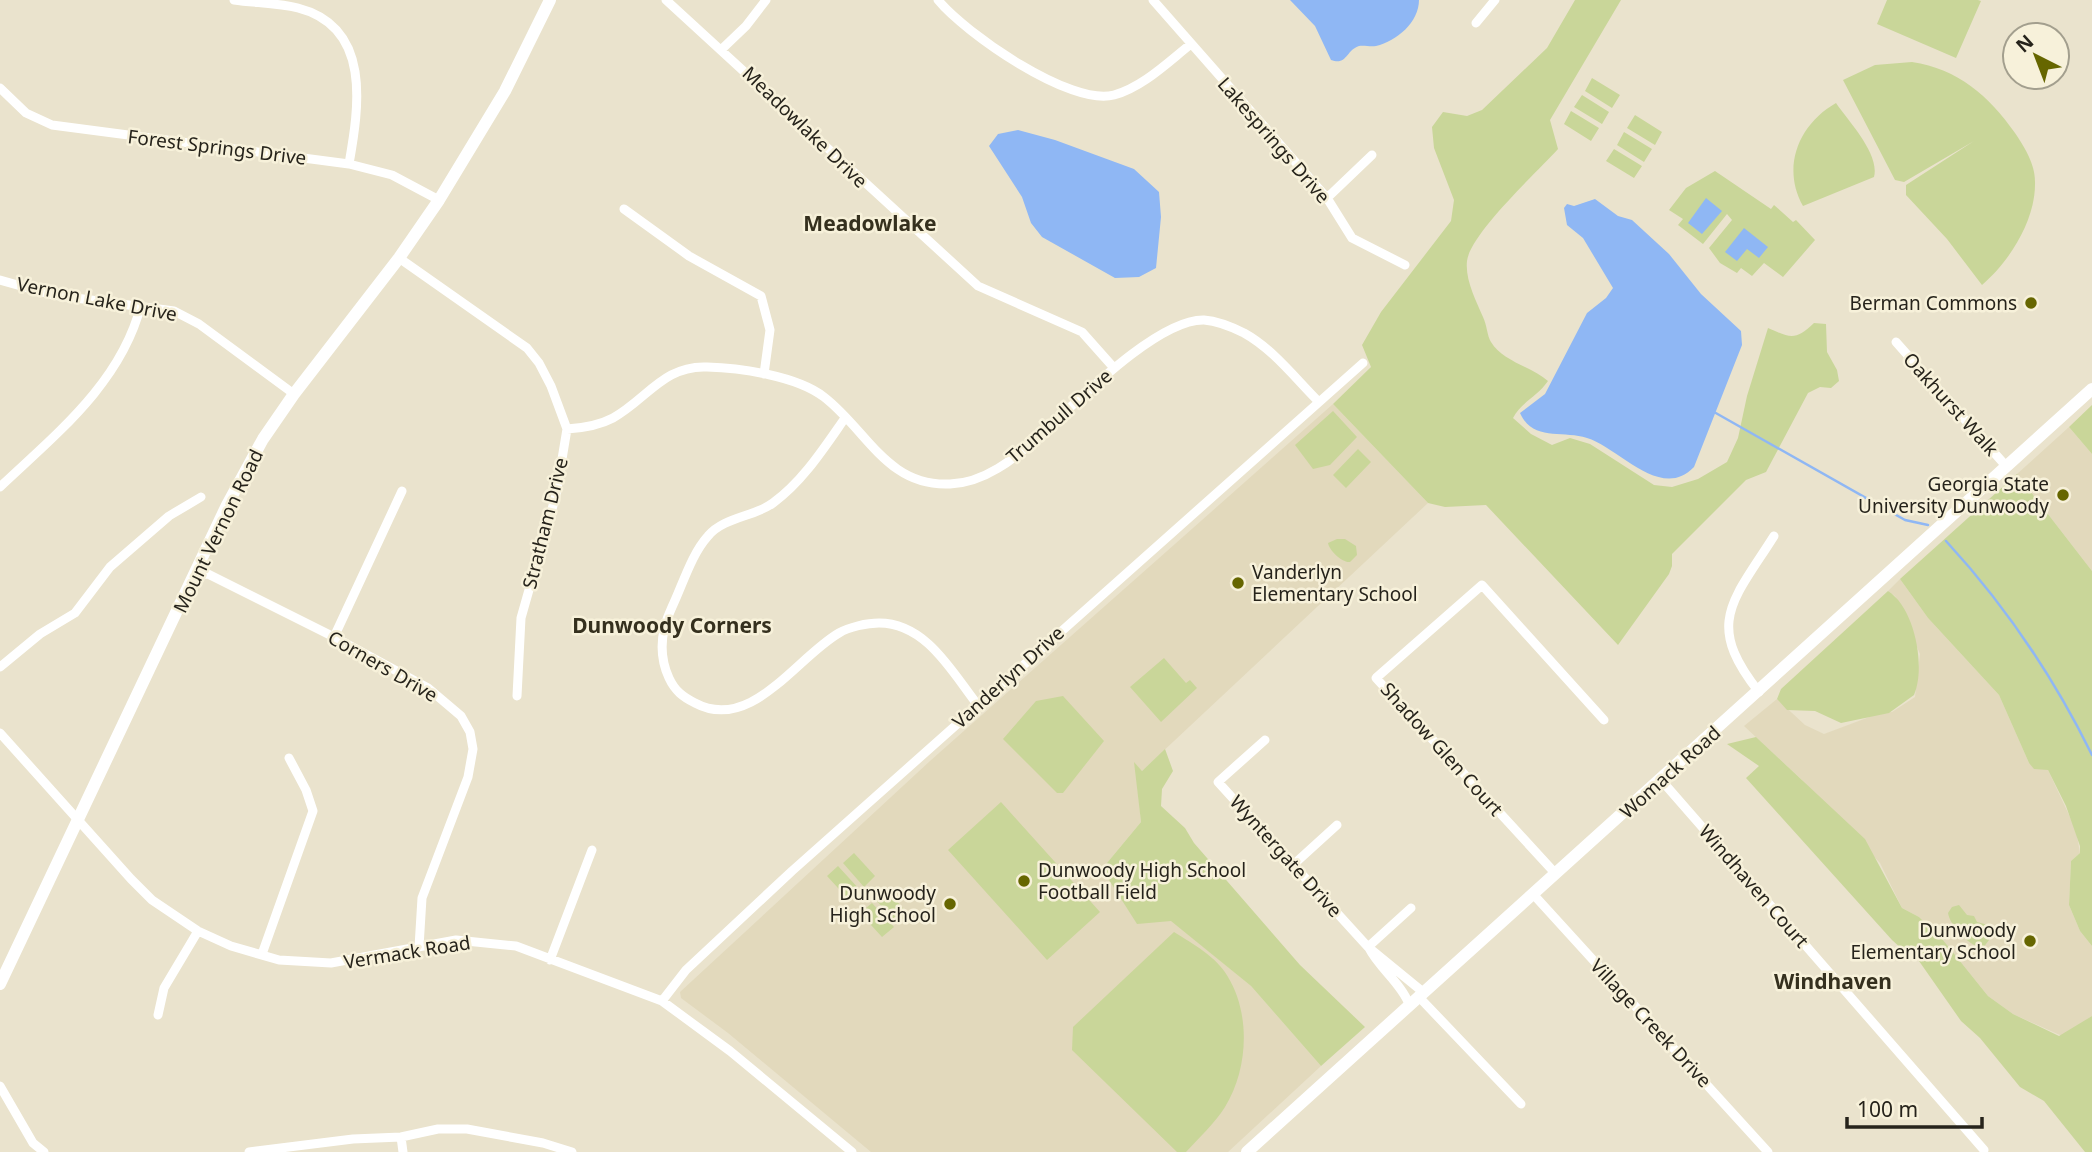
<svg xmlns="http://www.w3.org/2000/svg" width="2092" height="1152" font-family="'Noto Sans',sans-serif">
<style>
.built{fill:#e2d9bc}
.green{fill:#c9d699}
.water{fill:#8fb7f4}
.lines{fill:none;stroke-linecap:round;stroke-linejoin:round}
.stream{stroke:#8fb7f4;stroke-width:2.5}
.street{stroke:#fff;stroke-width:9}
.secondary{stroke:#fff;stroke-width:12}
.poi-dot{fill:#660;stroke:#f7f1da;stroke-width:2.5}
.labels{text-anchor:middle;stroke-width:5;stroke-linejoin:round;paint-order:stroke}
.street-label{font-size:19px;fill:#26231b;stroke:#f7f1da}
.poi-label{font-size:19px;fill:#26231b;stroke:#f7f1da;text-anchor:end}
.neighbourhood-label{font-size:21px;font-weight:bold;fill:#35301e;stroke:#f7f1da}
</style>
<rect width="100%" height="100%" fill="#eae3cd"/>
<path class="built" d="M1333 404 1428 503 1142 771 1135 764 1141 822 1102 869 1137 923 1171 920 1251 986 1321 1066 1228 1152H871L728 1033 681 998 680 992 930 761Z
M2069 427 2092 454V571L2017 474Z
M1900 579 1928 618 1999 695 2029 763 2048 770 2076 830 2080 853 2071 861 2069 905 2080 931 2092 946V1016L2062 1036 2013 1014 1988 996 1943 940 1919 917 1902 908 1880 863 1801 779 1744 726 1777 699 1805 725 1824 734 1880 713 1892 712 1915 697 1920 654 1895 596 1888 591Z"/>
<path class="green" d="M1575 0H1621L1550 120 1558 149C1538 171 1470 234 1467 261 1465 280 1476 300 1483 317 1487 325 1487 336 1491 342 1502 361 1532 367 1548 381 1537 397 1520 403 1513 418L1531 434 1552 445 1570 438 1590 444 1654 485 1672 487 1698 479 1727 462 1738 438 1747 396 1768 328C1791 338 1795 341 1814 323L1826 324 1827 352 1837 370 1839 381 1831 388 1820 387 1808 393 1766 472 1746 480 1672 554V566L1669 574 1618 645 1486 505 1445 507 1428 503 1333 404 1371 367 1362 345 1381 312 1451 221 1454 200 1434 148 1432 127 1443 112 1467 116 1482 110 1547 48Z
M1887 0H1978L1981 1 1956 58 1877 24Z
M1912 62C1958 69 1989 96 2015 133 2025 148 2035 164 2035 182 2036 220 2009 262 1982 285L1947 239 1906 195V185L1974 141 1904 182 1895 180 1843 80 1875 65Z
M1592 78 1620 95 1612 108 1585 91Z
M1582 95 1609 112 1602 124 1574 107Z
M1836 103C1849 122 1880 154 1874 177L1803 206C1781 167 1799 124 1836 103Z
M1571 111 1599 128 1591 141 1564 124Z
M1635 115 1662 132 1655 145 1627 128Z
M1624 132 1652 149 1644 162 1617 145Z
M1614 149 1642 166 1634 178 1606 161Z
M1715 171 1771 209 1774 205 1793 222 1796 220 1815 240 1783 277 1764 263 1752 276 1741 268 1737 273 1720 263 1709 248 1732 220 1727 214 1703 244 1678 225 1683 219 1669 210 1686 188Z
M2092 405V454L2069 427Z
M1333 411 1357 437 1330 465 1313 469 1295 445Z
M1358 449 1371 462 1346 488 1333 475Z
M2017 474 2092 571V946L2080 931 2069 905 2071 861 2080 853V846L2066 806 2048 770 2034 769 2029 763 1999 695 1928 618 1900 579Z
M1337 539H1345L1356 546 1357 555 1350 562C1342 563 1329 550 1328 543Z
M1888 591C1915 608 1926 667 1914 695L1889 713 1841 723 1815 711 1787 710 1777 699 1781 689Z
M1164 658 1186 683 1190 680 1197 688 1161 722 1130 687Z
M1063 696 1104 741 1063 793H1057L1003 739 1036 701Z
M1756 737 1865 839 1902 908 1919 917 1943 940 1988 996 2013 1014 2059 1036 2092 1016V1152H2085L2044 1101 2020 1087 1980 1038 1961 1021 1912 951 1903 950 1892 940 1746 778 1759 766 1727 744Z
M1165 749 1173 771 1162 789 1161 806 1185 828 1194 843 1300 965 1365 1027 1321 1066 1251 986 1171 921 1137 924 1102 869 1141 822 1134 762 1142 771Z
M1001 802 1100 912 1047 960 948 850Z
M854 853 875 876 864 887 843 863Z
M838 866 860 890 849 900 827 876Z
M887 890 908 914 897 924 876 900Z
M872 903 894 927 882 937 860 913Z
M1959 905 1967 915 1974 916 1977 922 1988 925 1989 940 1983 948C1970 947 1950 926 1948 913L1952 907Z
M1174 932C1193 944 1217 957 1228 977 1251 1015 1248 1070 1225 1107 1215 1123 1199 1138 1186 1152H1177L1072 1050 1073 1027Z"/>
<path class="water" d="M1290 0H1419C1419 22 1397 41 1376 46 1370 47 1364 45 1359 46 1346 50 1347 66 1331 60L1315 26Z
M1018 130 1055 140 1134 169 1159 192 1161 217 1156 268 1139 277 1115 278 1042 237 1031 223 1022 197 989 146 998 134Z
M1706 198 1722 211 1702 234 1688 223Z
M1595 199 1618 216 1632 220 1669 254 1701 294 1741 331 1742 345 1694 467C1661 502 1618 447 1587 438 1563 430 1533 442 1520 413L1545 394 1587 313 1606 298 1613 288 1583 238 1567 225 1564 208 1567 204 1574 206Z
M1744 228 1768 247 1759 258 1747 249 1737 261 1725 252Z"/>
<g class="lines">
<path class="stream" d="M1714 412 1905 520 1928 525
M1946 541C2005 605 2054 678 2092 755"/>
<path class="street" d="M234 0C255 3 278 3 298 8 372 27 359 107 349 164
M666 0 978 286 1082 332 1114 368
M938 0C965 33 1071 107 1114 95 1143 87 1168 62 1191 44
M1153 0 1327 198 1352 238 1405 265
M1476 23 1495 0
M723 48 746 26 766 0
M0 88 26 113 52 125 349 164 392 175 439 200
M1327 198 1372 155
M624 209 689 256 761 296 770 330 764 374
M399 258 527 348 539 363 551 386 567 429 556 495 521 618 517 696
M0 280 53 295 174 311 199 324 294 394
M1896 342 2006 466
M845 418C824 448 803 481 773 503 754 517 724 517 708 536 691 555 683 584 672 607 661 630 658 654 669 678 675 691 683 697 695 703 751 733 797 657 839 633 849 627 867 623 879 623 926 623 952 672 977 704
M567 429C583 428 598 426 613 418 647 399 664 365 707 367 741 368 797 376 824 397 867 430 887 487 950 484 984 483 1014 459 1037 438 1073 406 1156 319 1204 320 1217 321 1232 327 1244 333 1273 349 1295 378 1318 401
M0 487C56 434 121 383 141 305
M195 575 208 574 334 637 428 688 461 716 470 732 473 749 468 777 422 898 419 947
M334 637 402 491
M0 667 40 634 75 613 110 567 169 516 201 497
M1759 692C1704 623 1733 601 1774 536
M0 733 131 879 152 900 198 931 231 946 279 960 331 963 456 940 516 946 662 1001 730 1051 852 1152
M1265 740 1218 782 1368 947 1423 992
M1662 781 1984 1150
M1293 865 1337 825
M1555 873 1376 678 1482 585 1604 720
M1533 894 1768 1152
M1368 947 1411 908
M1369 948C1379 968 1401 983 1409 1004
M262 954 313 811 306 790 289 758
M550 960 592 850
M1418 996 1521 1104
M662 1001 686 970 792 871 1363 363
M158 1015 164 988 198 931
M0 1086 33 1143 44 1152
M401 1137 403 1152
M249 1152 353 1139 401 1137 438 1129H467L543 1143 572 1152"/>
<path class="secondary" d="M0 984 227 505 263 439 294 394 399 258 439 200 505 91 550 0
M1247 1152 2092 389"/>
</g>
<g class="poi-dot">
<circle cx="2031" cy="303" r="7"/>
<circle cx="2063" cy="495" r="7"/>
<circle cx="1238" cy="583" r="7"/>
<circle cx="1024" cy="881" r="7"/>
<circle cx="950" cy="904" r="7"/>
<circle cx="2030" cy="941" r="7"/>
</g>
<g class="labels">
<g class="street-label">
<text transform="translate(805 127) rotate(44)" y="7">Meadowlake Drive</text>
<text transform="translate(1274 140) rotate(49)" y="7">Lakesprings Drive</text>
<text transform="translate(217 147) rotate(7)" y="7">Forest Springs Drive</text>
<text transform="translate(97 299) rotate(11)" y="7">Vernon Lake Drive</text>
<text transform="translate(1951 404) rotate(48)" y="7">Oakhurst Walk</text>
<text transform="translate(1059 416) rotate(-41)" y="7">Trumbull Drive</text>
<text transform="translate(545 523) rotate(-76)" y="7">Stratham Drive</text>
<text transform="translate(218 531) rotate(-64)" y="7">Mount Vernon Road</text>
<text transform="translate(383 666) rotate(30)" y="7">Corners Drive</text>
<text transform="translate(1008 677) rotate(-42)" y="7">Vanderlyn Drive</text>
<text transform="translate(1442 749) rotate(48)" y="7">Shadow Glen Court</text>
<text transform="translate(1670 772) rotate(-42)" y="7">Womack Road</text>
<text transform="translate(1286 856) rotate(48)" y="7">Wyntergate Drive</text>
<text transform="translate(1754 886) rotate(49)" y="7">Windhaven Court</text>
<text transform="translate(407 952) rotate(-9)" y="7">Vermack Road</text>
<text transform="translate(1651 1023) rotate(47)" y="7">Village Creek Drive</text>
</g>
<g class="poi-label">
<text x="2017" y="310">Berman Commons</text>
<text x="2049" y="491">Georgia State<tspan x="2049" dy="22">University Dunwoody</tspan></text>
<text x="1252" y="579" text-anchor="start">Vanderlyn<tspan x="1252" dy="22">Elementary School</tspan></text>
<text x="1038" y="877" text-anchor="start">Dunwoody High School<tspan x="1038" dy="22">Football Field</tspan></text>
<text x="936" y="900">Dunwoody<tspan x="936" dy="22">High School</tspan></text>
<text x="2016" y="937">Dunwoody<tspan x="2016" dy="22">Elementary School</tspan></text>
</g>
<g class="neighbourhood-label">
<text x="870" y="231">Meadowlake</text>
<text x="672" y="633">Dunwoody Corners</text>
<text x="1833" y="989">Windhaven</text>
</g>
</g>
<g transform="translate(2036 56) rotate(318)"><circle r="33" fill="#f7f1da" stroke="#a39f8e" stroke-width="2"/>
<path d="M0-5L12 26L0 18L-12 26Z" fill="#666600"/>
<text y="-10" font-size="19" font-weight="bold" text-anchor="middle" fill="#26231b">N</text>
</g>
<path d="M1847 1117v10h135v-10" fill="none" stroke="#26231b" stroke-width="3.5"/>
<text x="1857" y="1117" font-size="21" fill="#26231b" stroke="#f7f1da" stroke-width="5" paint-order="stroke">100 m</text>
</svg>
